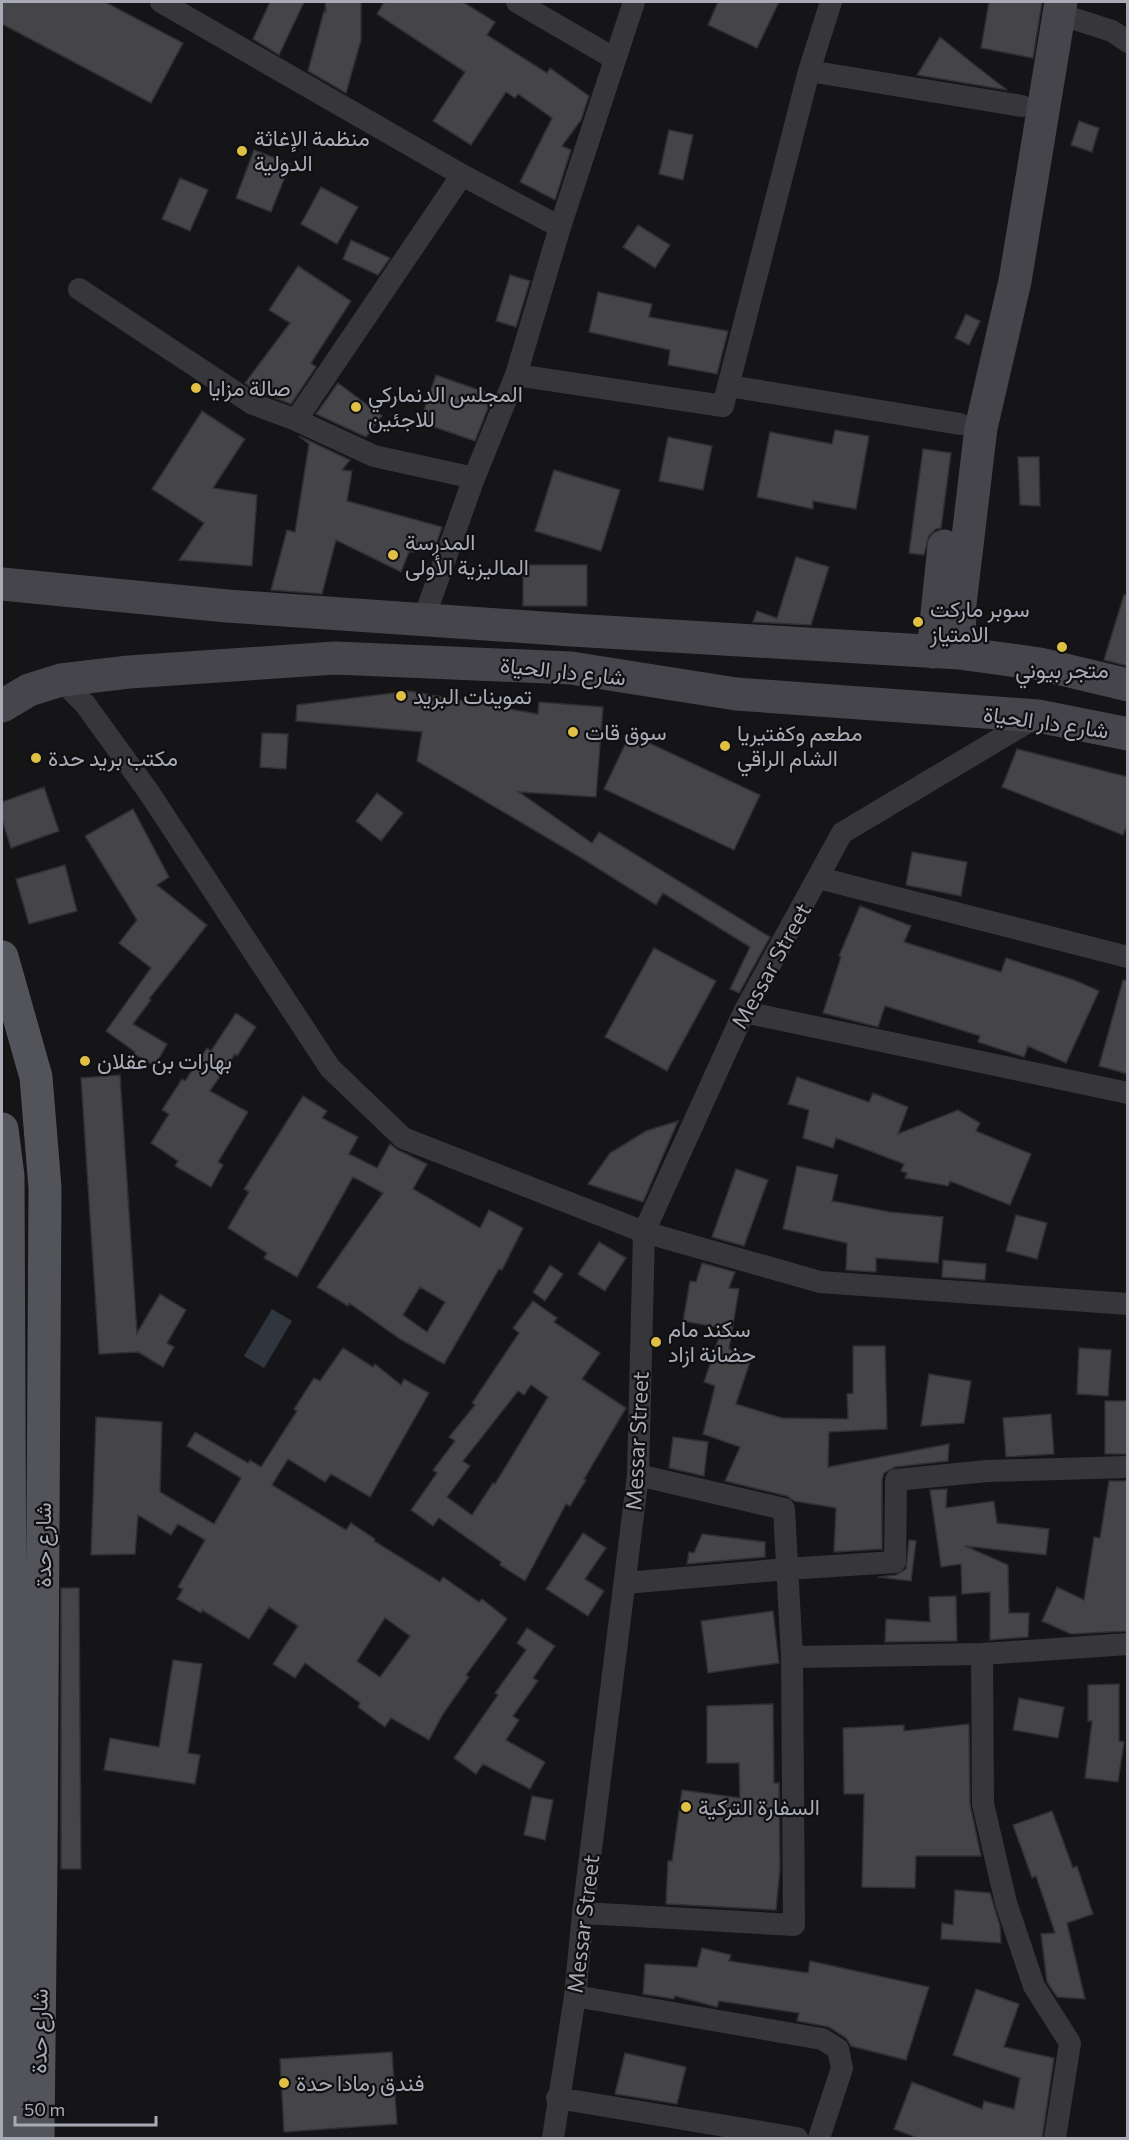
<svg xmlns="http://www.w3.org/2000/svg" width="1129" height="2140" font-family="Commissioner,Vazirmatn,sans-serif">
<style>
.water{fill:#30363e}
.building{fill:#454549;stroke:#302f33;stroke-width:1.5;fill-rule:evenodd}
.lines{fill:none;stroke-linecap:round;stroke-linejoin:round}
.street{stroke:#37373b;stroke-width:22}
.secondary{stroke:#45454b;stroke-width:33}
.primary{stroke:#53535a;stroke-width:33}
.poi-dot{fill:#dfc045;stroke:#101012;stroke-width:2}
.labels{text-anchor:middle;stroke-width:4.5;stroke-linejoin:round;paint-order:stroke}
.poi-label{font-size:22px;fill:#a8abb5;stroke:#101012;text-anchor:start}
.street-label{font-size:22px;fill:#a8abb5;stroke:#101012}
</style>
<rect width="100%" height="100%" fill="#151517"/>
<path class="water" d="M272 1309 292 1321 264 1368 244 1356Z"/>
<path class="building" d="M2 2H105L183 43 151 103 2 24Z
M270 2H304L279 55 253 39Z
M325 2H361V40L346 93 308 71 324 11 326 12Z
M384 2H463L495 22 487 35 547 73 550 68 589 96 581 120 562 146 571 150 555 200 520 182 552 118 518 94 515 98 506 92 471 145 433 121 465 72 377 14Z
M718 2H779L757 48 708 25Z
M989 2H1042L1033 58 981 48Z
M940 37 976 66 1007 90 917 75Z
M1079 121 1099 128 1092 152 1071 145Z
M669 130 693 135 683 180 659 174Z
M254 150 290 164 271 212 236 198Z
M180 178 208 190 190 231 162 219Z
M321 187 358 207 337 244 301 224Z
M638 225 670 245 655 268 623 247Z
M351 240 390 258 378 275 343 259Z
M298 266 351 301 311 363 316 367 291 404 259 392 245 383 290 323 269 310Z
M510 275 530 281 516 327 496 321Z
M598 292 652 304 649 317 728 331 717 374 668 365 670 350 589 332Z
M966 314 980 321 969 345 955 338Z
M436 375 493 395 475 441 420 422Z
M338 383 382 416 366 437 316 414Z
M202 411 245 439 213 488 257 495 252 566 179 560 204 523 152 489Z
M835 430 869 436 856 509 813 501V509L757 497 770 432 832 444Z
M299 436 350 460 342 470 352 471 347 501 442 527 434 550 409 552 401 572 336 540 322 594 271 590 287 530 295 532 309 444Z
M668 437 712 446 703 490 659 481Z
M923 449 951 453 941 528 936 529 929 536 924 555 909 553Z
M1018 457H1039L1040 506 1020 505Z
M554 470 620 490 601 551 535 531Z
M796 557 829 567 811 625 753 622 757 611 777 618Z
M523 565H587V606H523Z
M1124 595 1128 596V666L1104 660Z
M409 691 538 714 539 702 603 707 596 797 519 792 592 843 599 832 770 937 739 993 730 989 750 947 663 893 656 905 583 859 417 761 422 732 296 721 297 705Z
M262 733 288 734 286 769 260 767Z
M630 734 760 795 734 850 604 789Z
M1017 749 1128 777V823L1123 835 1002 787Z
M44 787 59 831 11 848 2 820V802Z
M377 793 403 813 381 841 356 821Z
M133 809 169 877 157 885 207 925 149 999 151 1000 133 1024 167 1044 155 1066 134 1054 135 1052 106 1031 151 968 119 943 137 920 85 836Z
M912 852 967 862 961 896 906 885Z
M65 865 77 911 29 924 16 879Z
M860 906 911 926 904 942 1001 972 1006 958 1074 980 1099 991 1066 1063 1028 1046 1024 1057 978 1042 980 1036 885 1006 878 1027 823 1013 841 957 839 956Z
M654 948 716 981 667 1071 605 1037Z
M1123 980 1128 981V1074L1099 1066Z
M236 1013 256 1027 237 1056 235 1054 210 1091 248 1112 218 1162 223 1165 211 1187 175 1166 178 1161 151 1143 169 1114 162 1110 182 1079 185 1081 207 1048 211 1051Z
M120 1075 137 1333 160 1294 186 1310 167 1343 174 1347 163 1367 138 1352 99 1354 81 1078Z
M797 1077 869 1102 873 1093 908 1107 898 1134 958 1110 980 1123 976 1131 1031 1154 1010 1205 950 1181 948 1186 905 1178 907 1173 901 1171 904 1164 836 1138 833 1148 803 1138 809 1110 788 1104Z
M303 1096 327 1111 322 1118 358 1137 349 1154 377 1168 390 1144 398 1150 427 1164 413 1189 480 1228 489 1210 523 1228 502 1270 499 1269 444 1364 400 1339 349 1303 348 1306 317 1287 383 1193 353 1177 297 1277 264 1258 267 1253 228 1228 249 1192 244 1189ZM420 1287 445 1302 427 1332 403 1315Z
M678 1121 643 1202 588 1184 610 1153 646 1131Z
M797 1166 838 1175 832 1201 890 1212 943 1217 938 1263 876 1258V1272L846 1270 847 1243 783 1229Z
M736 1169 768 1180 744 1246 712 1237Z
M1016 1215 1047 1223 1037 1259 1006 1251Z
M599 1242 626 1258 605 1291 578 1274Z
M943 1260 986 1264 985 1280 942 1277Z
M702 1263 735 1272 729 1288 739 1289 729 1349 752 1356 736 1404 782 1418 848 1419 847 1394 853 1393V1346H885L887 1429 829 1432 828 1467 949 1444 948 1461 895 1467 884 1473 882 1480V1549L834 1552 836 1508 794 1501 787 1496 725 1481 740 1447 703 1434 715 1386 704 1382 722 1328 683 1321 690 1281 696 1282Z
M550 1265 563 1274 545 1301 533 1292Z
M533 1301 557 1318 554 1322 600 1353 582 1379 626 1408 584 1479 586 1480 570 1506 566 1504 525 1581 500 1565 501 1562 439 1518 433 1526 411 1510 437 1473 433 1470 455 1441 449 1437 475 1405 472 1403 519 1333 513 1328ZM531 1385 548 1397 495 1484 493 1483 472 1515 447 1497 470 1466 463 1461 518 1391 524 1395Z
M343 1348 373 1367 375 1364 401 1385 404 1379 429 1393 370 1497 331 1474 325 1482 288 1459 272 1485 346 1530 351 1523 375 1539 374 1541 440 1582 443 1577 479 1602 482 1599 507 1619 466 1675 469 1677 443 1714 429 1740 391 1718 385 1727 358 1707 360 1703 305 1663 295 1678 273 1664 298 1626 269 1607 249 1639 202 1610 201 1613 177 1599 183 1589 178 1587 205 1540 178 1524 171 1535 138 1515 135 1554 91 1555 96 1417 162 1422 160 1492 214 1524 241 1478 187 1446 195 1432 248 1463 250 1460 261 1467 297 1411 294 1409 314 1378 320 1381ZM385 1618 410 1636 380 1677 357 1661Z
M1079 1348 1111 1350 1108 1396 1077 1394Z
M929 1374 971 1381 964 1423 921 1426Z
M1105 1401H1128V1454H1105Z
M1051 1414 1054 1454 1006 1457 1003 1418Z
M673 1437 708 1442 704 1476 669 1468Z
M1109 1481H1128V1631L1071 1634 1042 1621 1057 1587 1084 1600 1094 1537 1100 1538Z
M947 1489 946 1508 994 1501 997 1523 1049 1529 1046 1555 965 1546 1008 1565 1009 1613H1029L1028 1637 990 1640V1592L962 1594 961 1564 941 1567 930 1490Z
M583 1533 606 1548 585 1579 604 1591 588 1616 546 1589Z
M702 1534 765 1542V1557L687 1564 689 1552 694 1553Z
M909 1540 916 1541 911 1581 878 1577 896 1575 906 1569Z
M61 1588H79L81 1869H61Z
M956 1596 957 1641 885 1642 886 1619 930 1622 929 1597Z
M773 1611 779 1663 708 1673 701 1621Z
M527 1628 555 1646 533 1678 538 1681 513 1716 519 1720 506 1740 545 1762 530 1789 483 1764 476 1774 454 1758 498 1695 495 1693 526 1650 517 1643Z
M173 1660 202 1664 188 1753 200 1755 195 1784 104 1770 110 1738 159 1747Z
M1119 1684V1741L1124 1742 1118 1782 1085 1778 1092 1721H1088V1685Z
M1019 1698 1064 1707 1058 1738 1013 1730Z
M773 1704 774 1783H779L780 1868 776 1910 666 1904 668 1861H672L682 1790 740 1798 739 1763H707V1706Z
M969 1724 970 1804 981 1856H916L915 1888 862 1887 864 1794H844L843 1728 904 1725V1731Z
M532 1796 553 1800 545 1840 524 1835Z
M1052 1811 1073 1868 1077 1866 1093 1914 1067 1923 1085 1999 1057 1997 1047 1982 1041 1934 1055 1933 1036 1876 1032 1878 1013 1825Z
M955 1890 990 1893 1000 1926 1001 1943 941 1939 942 1923 953 1925Z
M702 1948 731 1955 729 1961 808 1973 810 1961 929 1987 906 2060 851 2046 846 2038 829 2027 797 2021 799 2013 719 2001 717 2007 675 1996 674 1999 643 1994 645 1964 697 1967Z
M976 1989 1019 2004 1004 2047 1054 2058 1042 2139H920L894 2129 912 2082 982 2109 984 2101 1014 2109 1020 2078 953 2055Z
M392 2052 397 2124 284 2132 280 2059Z
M625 2053 686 2067 677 2104 615 2094Z"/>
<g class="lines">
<path class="street" d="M161 2 462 175 560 227
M517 2 615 59
M1059 14 1112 31 1128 42
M809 71 1022 106
M79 289 253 404 296 420 374 456 474 478
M516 375 723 406 809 71 831 2
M729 386 960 424
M296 420 462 175
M424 618 474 478 516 375 560 227 634 2
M61 680 85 704 148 791 330 1068 403 1138 644 1232 820 1282 1128 1304
M819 878 1128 957
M744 1012 1128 1093
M625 1583 787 1569 895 1562 896 1480 987 1471 1128 1467
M982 1654 983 1804 1006 1903 1034 1986 1070 2043 1055 2138
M792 1657 982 1654 1128 1644
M583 1913 794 1925 792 1657 784 1509 638 1475
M575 1996 822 2039 838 2049 842 2068 819 2138
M557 2098 797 2138
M553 2138 575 1996 583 1913 638 1475 644 1232 744 1012 842 833 1038 716"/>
<path class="secondary" d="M2 584 227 606 572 630 959 653 1040 664 1128 685
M933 652 944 546
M959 653 960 604 981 428 1015 281 1061 2
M2 706 29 690 61 680 129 672 335 658 571 668 736 694 1038 716 1128 734"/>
<path class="primary" d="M2 957 36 1077 45 1188 41 1860 38 2138
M2 1129 8 1176 11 1859 8 2138"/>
</g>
<g class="poi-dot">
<circle cx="242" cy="151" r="6"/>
<circle cx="196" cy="388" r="6"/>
<circle cx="356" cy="407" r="6"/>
<circle cx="393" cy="555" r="6"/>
<circle cx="918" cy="622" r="6"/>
<circle cx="1062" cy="647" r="6"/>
<circle cx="401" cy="696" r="6"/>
<circle cx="573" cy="732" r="6"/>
<circle cx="725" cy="746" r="6"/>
<circle cx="36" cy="758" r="6"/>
<circle cx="85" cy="1061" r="6"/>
<circle cx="656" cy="1342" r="6"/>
<circle cx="686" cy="1807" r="6"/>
<circle cx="284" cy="2083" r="6"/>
</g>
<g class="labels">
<g class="poi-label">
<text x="254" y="146">منظمة الإغاثة<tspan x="254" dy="25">الدولية</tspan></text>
<text x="208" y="396">صالة مزايا</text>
<text x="368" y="402">المجلس الدنماركي<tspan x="368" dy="25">للاجئين</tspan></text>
<text x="405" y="550">المدرسة<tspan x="405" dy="25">الماليزية الأولى</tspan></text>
<text x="930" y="617">سوبر ماركت<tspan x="930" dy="25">الامتياز</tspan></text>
<text x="1062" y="678" text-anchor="middle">متجر بيوني</text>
<text x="413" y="704">تموينات البريد</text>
<text x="585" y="740">سوق قات</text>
<text x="737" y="741">مطعم وكفتيريا<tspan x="737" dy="25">الشام الراقي</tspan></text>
<text x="48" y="766">مكتب بريد حدة</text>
<text x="97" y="1069">بهارات بن عقلان</text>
<text x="668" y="1337">سكند مام<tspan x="668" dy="25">حضانة ازاد</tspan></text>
<text x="698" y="1815">السفارة التركية</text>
<text x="296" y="2091">فندق رمادا حدة</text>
</g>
<g class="street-label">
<text transform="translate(563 671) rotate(6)" y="8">شارع دار الحياة</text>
<text transform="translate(1046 722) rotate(8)" y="8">شارع دار الحياة</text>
<text transform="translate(771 966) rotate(-61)" y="8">Messar Street</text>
<text transform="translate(637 1441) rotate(-87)" y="8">Messar Street</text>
<text transform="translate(43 1545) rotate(-90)" y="8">شارع حدة</text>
<text transform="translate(583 1924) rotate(-83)" y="8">Messar Street</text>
<text transform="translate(39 2031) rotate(-89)" y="8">شارع حدة</text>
</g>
</g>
<rect width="1129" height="2140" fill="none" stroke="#a8abb5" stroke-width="6"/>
<path d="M15 2116v9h141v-9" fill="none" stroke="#a8abb5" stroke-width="3"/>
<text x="24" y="2116" font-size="18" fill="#a8abb5" stroke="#101012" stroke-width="4.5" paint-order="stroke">50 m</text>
</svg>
